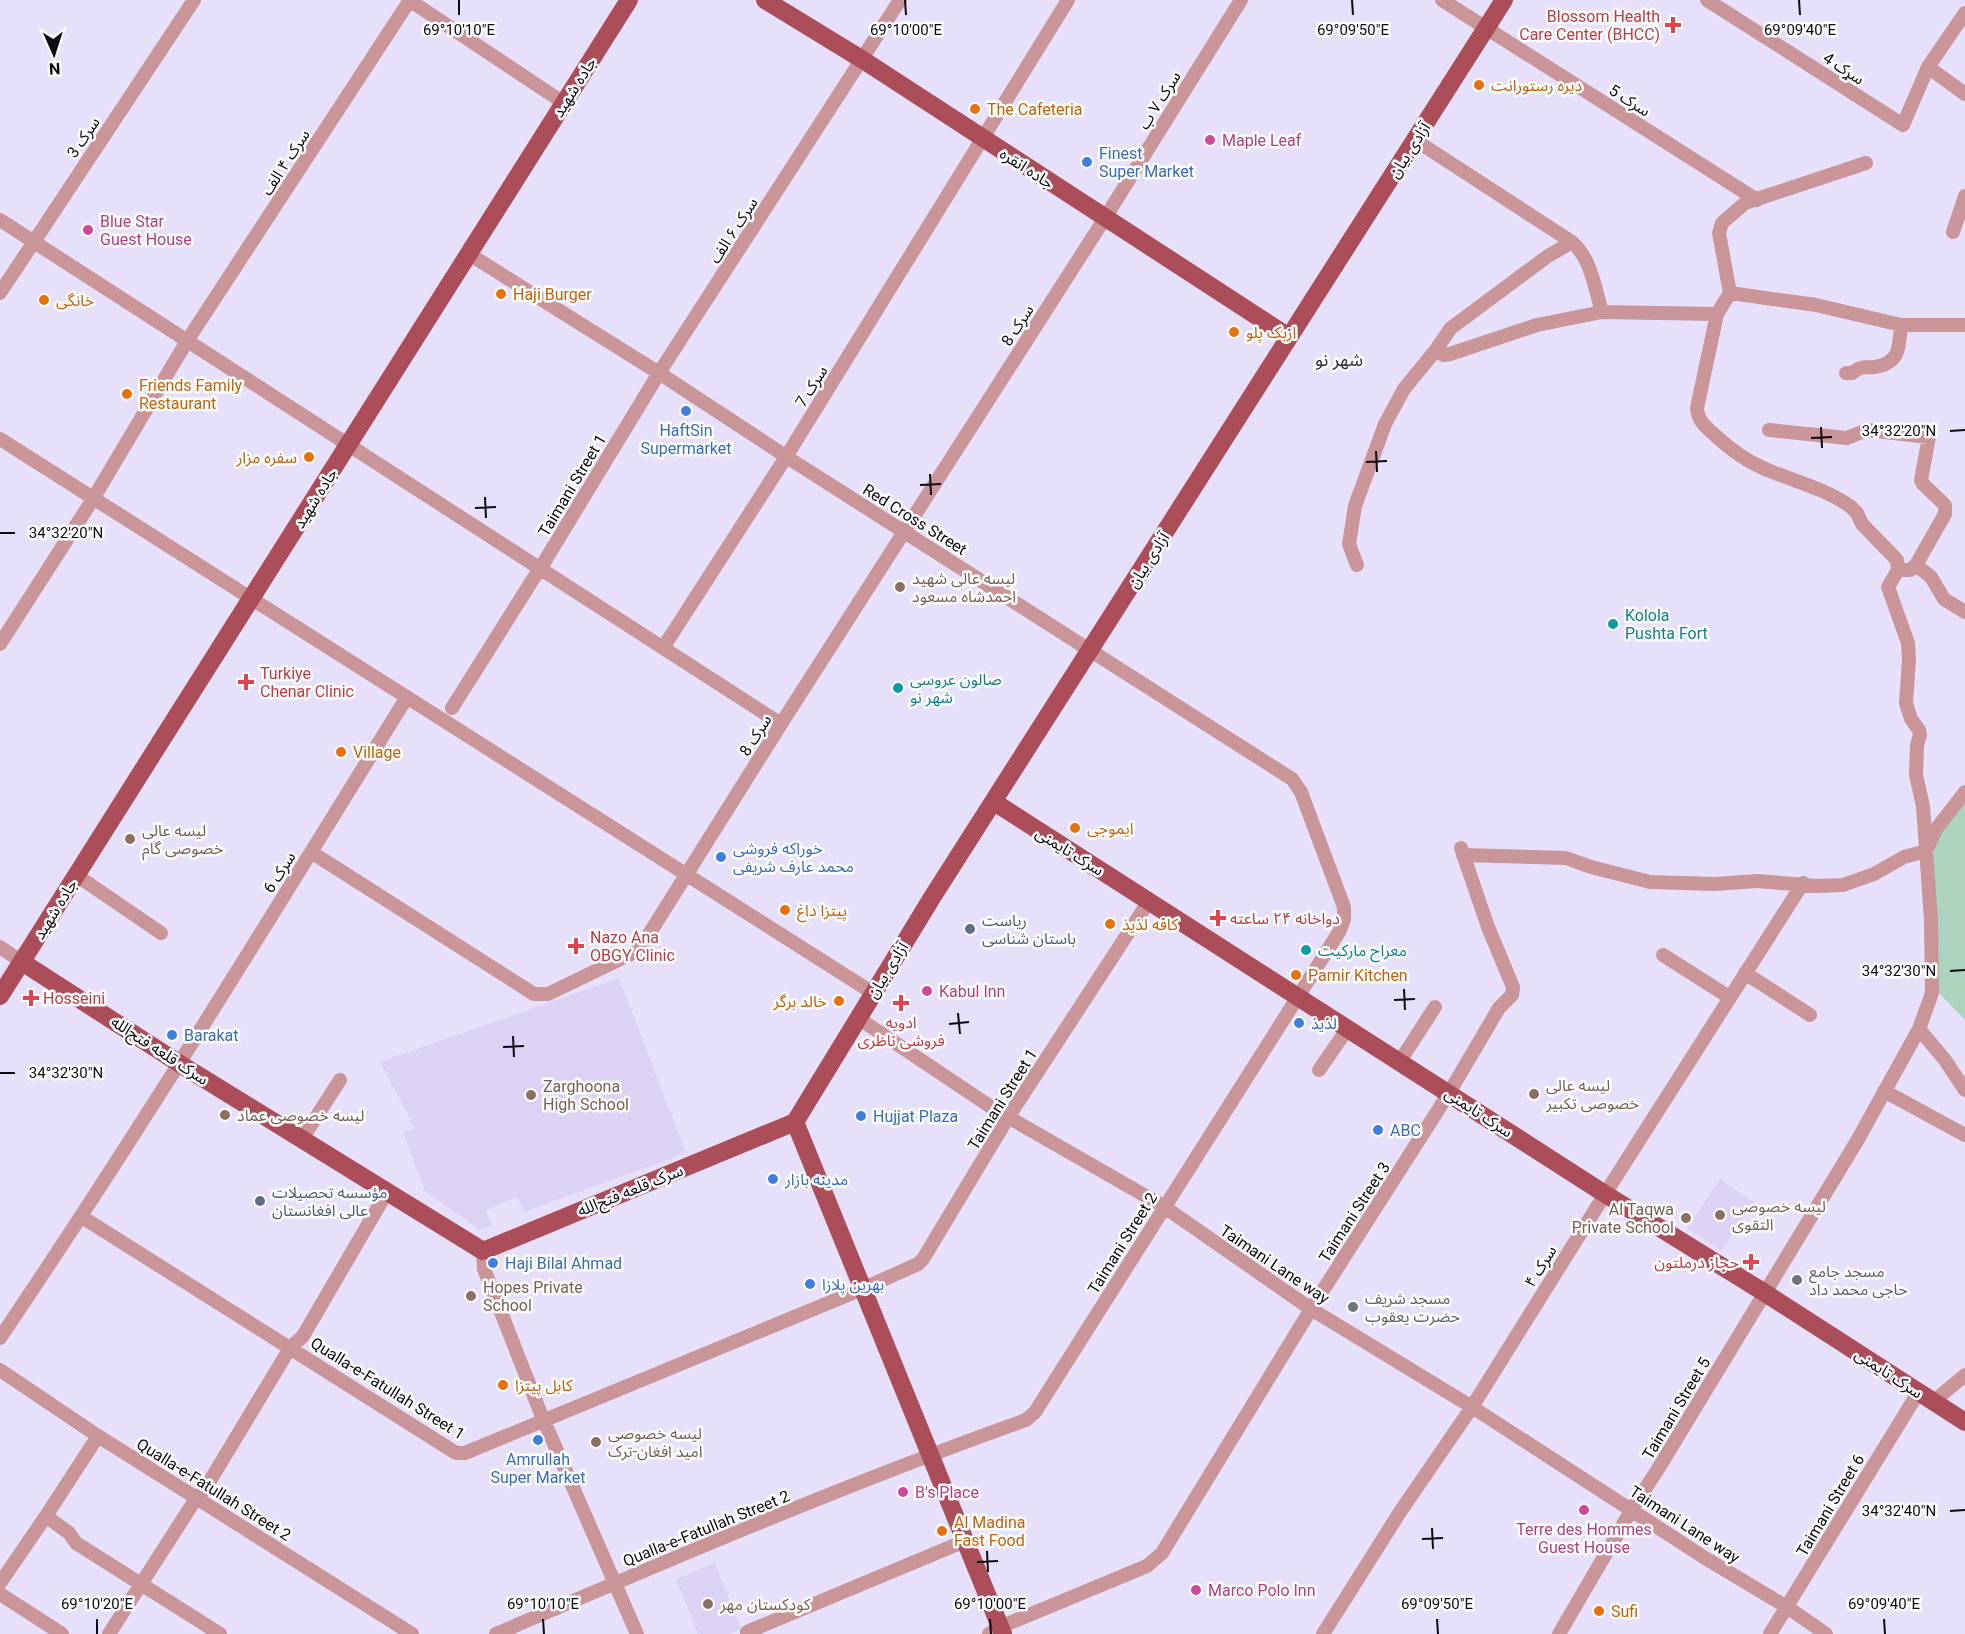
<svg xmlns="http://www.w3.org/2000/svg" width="1965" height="1634" font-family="Roboto,'Noto Sans Arabic',sans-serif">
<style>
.built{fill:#dcd3f4}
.green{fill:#abd3bd}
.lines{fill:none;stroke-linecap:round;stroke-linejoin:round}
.minor{stroke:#ca9599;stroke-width:14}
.major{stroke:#ab4e5a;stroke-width:18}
.ticks{fill:none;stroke:#0d0a13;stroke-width:2}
.health-dot{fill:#e0444e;stroke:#fff;stroke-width:2}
.food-dot{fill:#e8710a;stroke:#fff;stroke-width:2}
.hotel-dot{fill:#d1479c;stroke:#fff;stroke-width:2}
.shop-dot{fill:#3f7fe0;stroke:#fff;stroke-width:2}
.education-dot{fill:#8d6e63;stroke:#fff;stroke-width:2}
.culture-dot{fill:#0f9aa8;stroke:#fff;stroke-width:2}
.service-dot{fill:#5c6f8a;stroke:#fff;stroke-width:2}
.worship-dot{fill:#6b7280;stroke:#fff;stroke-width:2}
.labels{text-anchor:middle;stroke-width:5;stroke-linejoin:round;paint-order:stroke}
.health-label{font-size:16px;fill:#be3a42;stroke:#fff;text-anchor:start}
.street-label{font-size:16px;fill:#0d0a13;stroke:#fff}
.food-label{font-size:16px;fill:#c56008;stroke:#fff;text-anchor:start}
.hotel-label{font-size:16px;fill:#b23c85;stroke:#fff;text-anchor:start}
.shop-label{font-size:16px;fill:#366cbe;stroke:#fff;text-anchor:start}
.education-label{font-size:16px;fill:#785e54;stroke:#fff;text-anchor:start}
.culture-label{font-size:16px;fill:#0d838f;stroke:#fff;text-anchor:start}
.service-label{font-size:16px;fill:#4e5e75;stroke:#fff;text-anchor:start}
.worship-label{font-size:16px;fill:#5b616d;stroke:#fff;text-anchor:start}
.neighbourhood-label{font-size:18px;fill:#312b40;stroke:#fff}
.ticks-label{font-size:15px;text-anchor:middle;fill:#0d0a13;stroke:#fff;stroke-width:5;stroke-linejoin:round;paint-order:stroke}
</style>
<rect width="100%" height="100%" fill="#e7e0fb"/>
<path class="built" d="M619 978 686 1153 524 1212 517 1197 486 1210 492 1226 480 1230 425 1191 403 1132 415 1128 380 1062Z
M1720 1179 1754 1202 1721 1251 1687 1228Z
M715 1563 741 1629 729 1634H698L676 1579Z"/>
<path class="green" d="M1965 800V1020L1936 990 1934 864C1930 840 1951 818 1965 800Z"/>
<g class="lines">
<path class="minor" d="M409 0 564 103
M1442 0 1757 200
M1707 0 1903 125 1928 67 1965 13
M1928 67 1965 94
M0 220 781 724
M1953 232 1965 196
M1572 242C1591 258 1595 289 1602 312
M469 254 659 373 793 461 1292 779 1301 792 1344 907V920L1339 932 1035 1412 1026 1420C846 1484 671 1559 496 1634
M0 293 194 0
M1730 293 1816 305 1901 325H1965
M1435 351 1444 355 1450 354 1537 325 1602 312 1717 314
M1846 373H1852C1863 365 1864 368 1875 367 1901 363 1899 345 1901 325
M1769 430 1847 438 1867 430 1929 437 1921 480 1923 484 1945 505V514L1916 565 1910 570H1898
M0 439 873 993
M1357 565 1349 544 1355 506 1385 424 1404 389 1435 351 1451 328 1548 256 1572 242 1415 140
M1916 565 1931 577 1944 599 1965 612
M540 569 659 373 900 0
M0 644 93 499 187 341 410 0
M663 648 786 457 1068 0
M452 708 540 568
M311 852 534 994H548L639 950 781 724 1105 218 1241 0
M1463 855 1566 858 1591 867 1650 882 1715 884 1757 881 1818 886 1843 885 1874 874 1904 857 1926 851 1936 829 1965 792
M76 875 161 933
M0 947 22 962
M1663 955 1729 997
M1745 973 1810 1015
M858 1018 994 1109 1163 1206 1311 1309 1472 1407 1705 1558 1787 1607 1826 1634
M1919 1029 1945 1060 1965 1090
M1400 1061 1435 1007
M1319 1070 1348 1028
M1884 1091 1965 1135
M302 1139 340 1080
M82 1217 456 1453H465L862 1289 918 1264 923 1259 1009 1116 1149 901
M483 1251 484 1269 541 1414 637 1634
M0 1338C142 1128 274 912 407 697
M0 1370 98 1436 412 1634
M1934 1401 1965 1375
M98 1436 46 1516 69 1533 76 1543 220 1634
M0 1583 46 1516
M0 1594 62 1634
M747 1632 965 1541
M109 1634 197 1497 205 1489 290 1348 303 1336 387 1192
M989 1634 1000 1627 1147 1566 1162 1553 1311 1309 1449 1093 1499 1008 1512 995 1513 987 1488 927 1461 848
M1323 1634 1400 1512 1472 1407 1605 1194 1803 883
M1559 1634 1632 1509 1658 1469 1857 1141 1919 1029 1932 993 1931 921 1923 806 1916 775 1917 745 1920 735 1919 730 1911 719 1906 703 1909 659 1908 643 1888 587 1898 570 1897 560 1862 524 1857 513 1851 507C1825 488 1792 481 1763 468 1745 460 1731 450 1717 437 1707 428 1698 422 1697 408L1717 314 1730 293 1719 233 1722 223 1745 203 1866 163
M1770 1634 1918 1393"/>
<path class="major" d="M765 0 863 60 1289 337
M994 802 1605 1194 1765 1293 1965 1422
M22 962 180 1064 483 1251 795 1122
M0 996 629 0
M795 1122 933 896 1504 0
M795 1122 1003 1634"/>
</g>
<path class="ticks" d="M459 0V15M905 0 906 15M1352 0 1353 15M1799 0 1800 15M1821 427 1822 448M1950 431 1965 430M1811 438 1832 437M1376 451 1377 472M1366 462 1387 461M930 474 931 495M920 485 941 484M485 497 486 518M475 508 496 507M0 533H15M1950 971 1965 970M1404 989 1405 1010M1394 1000 1415 999M958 1013 960 1034M949 1024 969 1022M513 1036 514 1057M503 1047 524 1046M0 1073H15M1950 1511 1965 1510M1432 1528 1433 1549M1422 1539 1443 1538M987 1551 988 1572M977 1562 998 1561M97 1619V1634M543 1619 544 1634M990 1619 991 1634M1437 1619 1438 1634M1884 1619 1885 1634"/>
<g class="health-dot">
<path d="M1670 16h6v6h6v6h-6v6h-6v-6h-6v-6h6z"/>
<path d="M243 673h6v6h6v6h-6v6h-6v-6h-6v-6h6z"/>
<path d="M1215 909h6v6h6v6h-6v6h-6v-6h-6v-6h6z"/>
<path d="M573 937h6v6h6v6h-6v6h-6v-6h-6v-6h6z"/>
<path d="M28 989h6v6h6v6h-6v6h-6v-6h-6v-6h6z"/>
<path d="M898 994h6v6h6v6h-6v6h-6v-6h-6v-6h6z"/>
<path d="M1748 1253h6v6h6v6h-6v6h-6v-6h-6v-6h6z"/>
</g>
<g class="food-dot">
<circle cx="1479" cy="85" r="6"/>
<circle cx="975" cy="109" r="6"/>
<circle cx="501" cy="294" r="6"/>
<circle cx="44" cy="300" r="6"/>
<circle cx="1234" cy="332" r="6"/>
<circle cx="127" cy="394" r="6"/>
<circle cx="309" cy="457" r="6"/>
<circle cx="341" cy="752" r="6"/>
<circle cx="1075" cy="828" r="6"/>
<circle cx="785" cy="910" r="6"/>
<circle cx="1110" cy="924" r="6"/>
<circle cx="1296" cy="975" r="6"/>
<circle cx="839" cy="1001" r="6"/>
<circle cx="503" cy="1385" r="6"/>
<circle cx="942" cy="1531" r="6"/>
<circle cx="1599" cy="1611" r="6"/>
</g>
<g class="hotel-dot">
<circle cx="1210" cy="140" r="6"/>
<circle cx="88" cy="230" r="6"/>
<circle cx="927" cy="991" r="6"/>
<circle cx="903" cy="1492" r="6"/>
<circle cx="1584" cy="1510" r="6"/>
<circle cx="1196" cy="1590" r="6"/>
</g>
<g class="shop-dot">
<circle cx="1087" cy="162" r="6"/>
<circle cx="686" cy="411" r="6"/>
<circle cx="721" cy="857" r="6"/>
<circle cx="1299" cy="1023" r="6"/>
<circle cx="172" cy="1035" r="6"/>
<circle cx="861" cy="1116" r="6"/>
<circle cx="1378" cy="1130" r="6"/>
<circle cx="773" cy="1179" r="6"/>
<circle cx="493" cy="1263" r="6"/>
<circle cx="810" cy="1284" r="6"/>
<circle cx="538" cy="1440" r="6"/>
</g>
<g class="education-dot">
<circle cx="900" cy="587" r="6"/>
<circle cx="130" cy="839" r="6"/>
<circle cx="1534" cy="1094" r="6"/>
<circle cx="531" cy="1095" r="6"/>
<circle cx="225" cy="1115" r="6"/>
<circle cx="1720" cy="1215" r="6"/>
<circle cx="1686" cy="1218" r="6"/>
<circle cx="471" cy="1296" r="6"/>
<circle cx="596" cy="1442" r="6"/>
<circle cx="708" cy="1604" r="6"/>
</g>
<g class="culture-dot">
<circle cx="1613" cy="624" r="6"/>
<circle cx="898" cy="688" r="6"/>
<circle cx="1306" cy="950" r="6"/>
</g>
<g class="service-dot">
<circle cx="970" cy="929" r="6"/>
<circle cx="260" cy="1201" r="6"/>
</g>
<g class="worship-dot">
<circle cx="1797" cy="1280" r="6"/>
<circle cx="1353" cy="1307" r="6"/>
</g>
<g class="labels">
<g class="health-label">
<text x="1660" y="22" text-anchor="end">Blossom Health<tspan x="1660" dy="18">Care Center (BHCC)</tspan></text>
<text x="260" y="679">Turkiye<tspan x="260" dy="18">Chenar Clinic</tspan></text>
<text x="1230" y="924">دواخانه ۲۴ ساعته</text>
<text x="590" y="943">Nazo Ana<tspan x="590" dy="18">OBGY Clinic</tspan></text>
<text x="43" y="1004">Hosseini</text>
<text x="901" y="1028" text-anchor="middle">ادویه<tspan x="901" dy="18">فروشی ناظری</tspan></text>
<text x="1739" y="1268" text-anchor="end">حجاز درملتون</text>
</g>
<g class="street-label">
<text transform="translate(1844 68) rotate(33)" y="6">سړک 4</text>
<text transform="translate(574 87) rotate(-58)" y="6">جاده شهید</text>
<text transform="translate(1159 100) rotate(-58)" y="6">سرک ۷ ب</text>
<text transform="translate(1630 100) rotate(32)" y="6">سرک 5</text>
<text transform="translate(83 137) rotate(-56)" y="6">سرک 3</text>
<text transform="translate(1409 150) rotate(-57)" y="6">آزادی بیان</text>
<text transform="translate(285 162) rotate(-57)" y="6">سرک ۴ الف</text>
<text transform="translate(1027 168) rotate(33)" y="6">جاده انقره</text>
<text transform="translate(733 230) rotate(-57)" y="6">سرک ۶ الف</text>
<text transform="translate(1017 325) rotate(-57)" y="6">سرک 8</text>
<text transform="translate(811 386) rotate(-58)" y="6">سرک 7</text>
<text transform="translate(572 485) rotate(-59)" y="6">Taimani Street 1</text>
<text transform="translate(315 498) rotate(-58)" y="6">جاده شهید</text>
<text transform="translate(915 519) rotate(32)" y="6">Red Cross Street</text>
<text transform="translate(1148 560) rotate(-57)" y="6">آزادی بیان</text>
<text transform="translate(755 735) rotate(-58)" y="6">سرک 8</text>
<text transform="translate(1070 851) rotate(32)" y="6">سرک تایمنی</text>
<text transform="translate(279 872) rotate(-58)" y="6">سرک 6</text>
<text transform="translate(55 909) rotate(-58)" y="6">جاده شهید</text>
<text transform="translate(887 970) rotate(-58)" y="6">آزادی بیان</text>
<text transform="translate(160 1050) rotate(33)" y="6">سرک قلعه فتح‌الله</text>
<text transform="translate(1002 1099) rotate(-58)" y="6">Taimani Street 1</text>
<text transform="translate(1479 1112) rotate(33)" y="6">سرک تایمنی</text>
<text transform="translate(630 1190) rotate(-22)" y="6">سرک قلعه فتح‌الله</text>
<text transform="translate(1354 1212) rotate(-57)" y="6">Taimani Street 3</text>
<text transform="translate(1122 1243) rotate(-58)" y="6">Taimani Street 2</text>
<text transform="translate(1275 1264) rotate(34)" y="6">Taimani Lane way</text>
<text transform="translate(1540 1266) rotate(-58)" y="6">سرک ۴</text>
<text transform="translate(1889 1373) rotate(33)" y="6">سرک تایمنی</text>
<text transform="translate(388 1388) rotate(32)" y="6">Qualla-e-Fatullah Street 1</text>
<text transform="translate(1676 1408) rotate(-59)" y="6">Taimani Street 5</text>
<text transform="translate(214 1489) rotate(32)" y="6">Qualla-e-Fatullah Street 2</text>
<text transform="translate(1830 1505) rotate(-59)" y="6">Taimani Street 6</text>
<text transform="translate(1685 1524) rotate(33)" y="6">Taimani Lane way</text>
<text transform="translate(706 1528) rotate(-22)" y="6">Qualla-e-Fatullah Street 2</text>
</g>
<g class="food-label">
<text x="1491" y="91">دیره رستورانت</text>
<text x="987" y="115">The Cafeteria</text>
<text x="513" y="300">Haji Burger</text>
<text x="56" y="306">خانگی</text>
<text x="1246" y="338">ازبک پلو</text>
<text x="139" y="391">Friends Family<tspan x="139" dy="18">Restaurant</tspan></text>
<text x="297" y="463" text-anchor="end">سفره مزار</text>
<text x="353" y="758">Village</text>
<text x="1087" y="834">ایموجی</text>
<text x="797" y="916">پیتزا داغ</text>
<text x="1122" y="930">کافه لذیذ</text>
<text x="1308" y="981">Pamir Kitchen</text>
<text x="827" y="1007" text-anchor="end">خالد برگر</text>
<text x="515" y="1391">کابل پیتزا</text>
<text x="954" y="1528">Al Madina<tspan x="954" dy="18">Fast Food</tspan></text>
<text x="1611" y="1617">Sufi</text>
</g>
<g class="hotel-label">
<text x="1222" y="146">Maple Leaf</text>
<text x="100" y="227">Blue Star<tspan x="100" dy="18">Guest House</tspan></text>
<text x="939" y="997">Kabul Inn</text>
<text x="915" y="1498">B's Place</text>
<text x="1584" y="1535" text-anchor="middle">Terre des Hommes<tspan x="1584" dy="18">Guest House</tspan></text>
<text x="1208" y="1596">Marco Polo Inn</text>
</g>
<g class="shop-label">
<text x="1099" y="159">Finest<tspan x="1099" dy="18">Super Market</tspan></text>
<text x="686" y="436" text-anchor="middle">HaftSin<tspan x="686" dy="18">Supermarket</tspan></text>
<text x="733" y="854">خوراکه فروشی<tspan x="733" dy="18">محمد عارف شریفی</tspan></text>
<text x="1311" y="1029">لذیذ</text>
<text x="184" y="1041">Barakat</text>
<text x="873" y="1122">Hujjat Plaza</text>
<text x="1390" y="1136">ABC</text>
<text x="785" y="1185">مدینه بازار</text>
<text x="505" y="1269">Haji Bilal Ahmad</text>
<text x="822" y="1290">بهرین پلازا</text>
<text x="538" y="1465" text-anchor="middle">Amrullah<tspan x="538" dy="18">Super Market</tspan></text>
</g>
<g class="education-label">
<text x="912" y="584">لیسه عالی شهید<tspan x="912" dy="18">احمدشاه مسعود</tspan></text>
<text x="142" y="836">لیسه عالی<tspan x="142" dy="18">خصوصی گام</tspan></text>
<text x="1546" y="1091">لیسه عالی<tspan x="1546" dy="18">خصوصی تکبیر</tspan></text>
<text x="543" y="1092">Zarghoona<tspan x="543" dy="18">High School</tspan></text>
<text x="237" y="1121">لیسه خصوصی عماد</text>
<text x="1732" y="1212">لیسه خصوصی<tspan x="1732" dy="18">التقوی</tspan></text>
<text x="1674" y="1215" text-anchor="end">Al Taqwa<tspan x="1674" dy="18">Private School</tspan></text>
<text x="483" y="1293">Hopes Private<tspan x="483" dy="18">School</tspan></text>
<text x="608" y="1439">لیسه خصوصی<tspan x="608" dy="18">امید افغان-ترک</tspan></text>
<text x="720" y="1610">کودکستان مهر</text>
</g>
<g class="culture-label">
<text x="1625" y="621">Kolola<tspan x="1625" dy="18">Pushta Fort</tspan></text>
<text x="910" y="685">صالون عروسی<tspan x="910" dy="18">شهر نو</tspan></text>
<text x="1318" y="956">معراح مارکیت</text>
</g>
<g class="service-label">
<text x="982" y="926">ریاست<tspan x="982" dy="18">باستان شناسی</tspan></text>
<text x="272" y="1198">مؤسسه تحصیلات<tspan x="272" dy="18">عالی افغانستان</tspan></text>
</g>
<g class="worship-label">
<text x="1809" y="1277">مسجد جامع<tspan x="1809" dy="18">حاجی محمد داد</tspan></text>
<text x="1365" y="1304">مسجد شریف<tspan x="1365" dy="18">حضرت یعقوب</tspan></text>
</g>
<g class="neighbourhood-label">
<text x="1339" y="366">شهر نو</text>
</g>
</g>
<g class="ticks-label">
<text x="459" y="35">69°10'10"E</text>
<text x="906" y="35">69°10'00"E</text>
<text x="1353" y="35">69°09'50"E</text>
<text x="1800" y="35">69°09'40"E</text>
<text x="1899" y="436">34°32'20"N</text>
<text x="66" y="538">34°32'20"N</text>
<text x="1899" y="976">34°32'30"N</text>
<text x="66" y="1078">34°32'30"N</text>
<text x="1899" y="1516">34°32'40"N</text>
<text x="97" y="1609">69°10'20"E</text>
<text x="543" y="1609">69°10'10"E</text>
<text x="990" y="1609">69°10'00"E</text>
<text x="1437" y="1609">69°09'50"E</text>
<text x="1884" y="1609">69°09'40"E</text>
</g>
<g transform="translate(54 54) rotate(177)" stroke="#ffffff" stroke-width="4.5" paint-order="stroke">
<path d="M0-4.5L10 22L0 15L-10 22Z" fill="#0d0a13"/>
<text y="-9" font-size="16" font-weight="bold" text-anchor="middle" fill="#0d0a13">N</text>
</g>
</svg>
